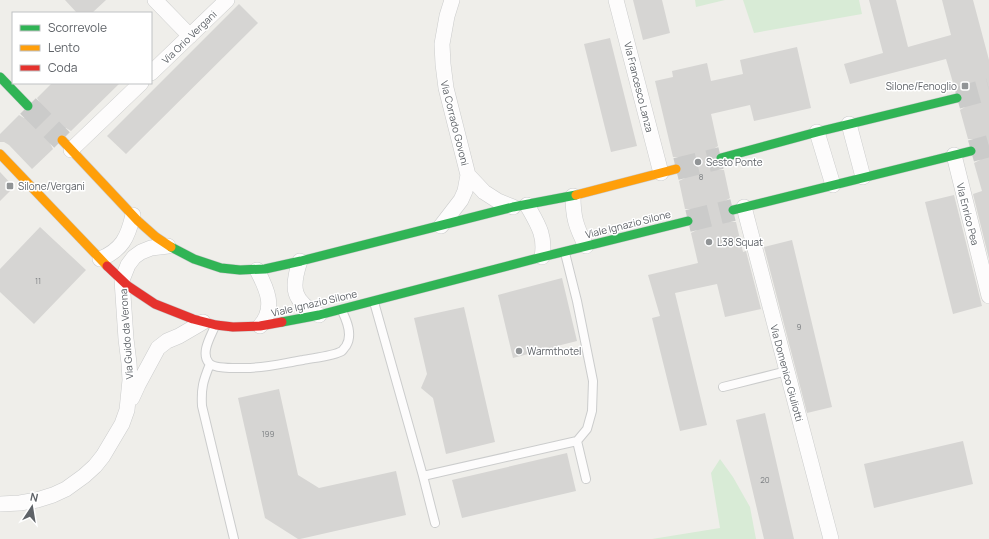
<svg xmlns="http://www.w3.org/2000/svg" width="989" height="539" font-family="Manrope,sans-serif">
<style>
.green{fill:#d8ebd6}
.building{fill:#d6d5d3}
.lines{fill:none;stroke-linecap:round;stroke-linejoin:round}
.secondary-tunnel{stroke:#cbcbca;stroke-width:22;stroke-dasharray:22 11;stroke-linecap:butt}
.lane-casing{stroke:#cbcccc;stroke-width:10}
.street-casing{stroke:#cbcccc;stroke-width:16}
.fast-casing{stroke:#cacacb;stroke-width:10}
.slow-casing{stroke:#cacacb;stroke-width:10}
.jam-casing{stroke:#cacacb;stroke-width:10}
.lane{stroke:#fdfcfc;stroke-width:8}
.street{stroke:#fdfcfc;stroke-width:15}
.fast{stroke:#30b455;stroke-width:9}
.slow{stroke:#ff9f0a;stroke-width:9}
.jam{stroke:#e5322d;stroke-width:9}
.poi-dot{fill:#919496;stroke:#fff;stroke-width:1.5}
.labels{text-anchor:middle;stroke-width:3;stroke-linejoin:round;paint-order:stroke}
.number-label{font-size:8px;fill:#7e8184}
.street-label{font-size:10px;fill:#5f6368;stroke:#fff}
.poi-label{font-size:10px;fill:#5f6368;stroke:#fff;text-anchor:start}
</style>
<rect width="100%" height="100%" fill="#efeeea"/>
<path class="green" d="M695 0H725L696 7Z
M743 0H859L862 14 754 33Z
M720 459 733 477 750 507 756 539H652L720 528 711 473Z"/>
<path class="building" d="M65 0H106L92 13H77Z
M633 0H662L670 33 643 40Z
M869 0H896L908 47 951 35 942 0H973L989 60V259L973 194 982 191 974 163 980 160 983 154V148L980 142 974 139H968L960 110 965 107 969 102V95L966 90 961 86H954L946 59 850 84 844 64 883 53Z
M239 4 258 23 126 154 107 136Z
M610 38 637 146 611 152 584 44Z
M797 47 811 108 754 121 750 105 711 114 718 146 712 150 709 155V161L712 167 717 170H724L730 198 725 201 721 206V213L724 218 729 222H736L743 252 746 251 761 309 725 317 717 284 675 293 707 425 680 431 652 318 660 316 648 275 698 263 691 233 697 230 700 224V218L697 212 691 209H685L679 181 685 178 688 173V166L685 160 680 157H673L655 81 673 77 672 71 707 63 711 81 743 74 740 60Z
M52 83H120L71 131 66 128H59L53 131 50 136V143L53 149 32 169 9 145 4 142H0V134L19 115 24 118H31L37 115 40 110V103L37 98Z
M0 172 14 187 0 201Z
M954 195 982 306 953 314 925 202Z
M40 227 86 270 34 324 0 292V269Z
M792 240 832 407 807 413 764 247Z
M562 278 577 341 557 346 547 353 539 354 532 353 513 358 498 295Z
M464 307 495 442 446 454 433 398 421 388 427 374 414 318Z
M279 389 298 475 319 488 396 471 406 515 300 539H298L265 518 238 398Z
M765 413 794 539H764L736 420Z
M963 441 973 484 874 508 864 464Z
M567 453 576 491 462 518 452 480Z"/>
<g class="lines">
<path class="secondary-tunnel" d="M957 98 989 89
M28 106 62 140
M971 151 989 146
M676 169 721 158
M688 221 733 210"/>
<defs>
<path id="lane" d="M565 253 577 301 593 381 592 411 587 429 577 441
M374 302 423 476 435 523
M215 326C211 336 200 353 209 363 214 369 237 368 245 368 265 368 284 363 303 360 313 358 334 356 342 351 343 350 345 347 346 346 353 335 347 321 342 311
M210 364C203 381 201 388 202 406L234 539
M723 387 787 371
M423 476 577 441 586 479"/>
<path id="street" d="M155 0 190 36
M616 0 661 173
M151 73 227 0
M849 124 863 177
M817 132 833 185
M71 150 141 83
M954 155 989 296
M468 175 484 192 498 201 513 207
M573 196C573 217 576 227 586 246
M527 205C537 223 546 235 542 257
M744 207 831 539
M441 226 461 200 465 191 468 175 446 88 443 64 442 44 447 16 452 0
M100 259C122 250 128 237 133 215
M300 261C291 288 292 301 319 315
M257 270C267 289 276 308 260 326
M132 398 138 385 158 348 167 341 179 336 203 322
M0 504 20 503 37 500 53 495 66 489 84 476 95 466 103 456 122 424 127 410 130 380 129 363 126 339 122 280 128 265 134 257 141 252 151 248 168 246"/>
<path id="fast" d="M0 77 28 106
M721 158 817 132 957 98
M733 210 971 151
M171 247 194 259 221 268 240 270 265 269 301 261 513 207 576 195
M282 322 319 315 542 257 688 221"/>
<path id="slow" d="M62 140 138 221 156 237 171 247
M0 154 107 266
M576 195 676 169"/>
<path id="jam" d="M107 266 128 286 155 304 193 319 216 325 233 327 260 326 282 322"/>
</defs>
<use href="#lane" class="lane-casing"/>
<use href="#street" class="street-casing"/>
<use href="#fast" class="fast-casing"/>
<use href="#slow" class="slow-casing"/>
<use href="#jam" class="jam-casing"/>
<use href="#lane" class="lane"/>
<use href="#street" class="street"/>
<use href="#fast" class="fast"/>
<use href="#slow" class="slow"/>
<use href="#jam" class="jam"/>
</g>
<g class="poi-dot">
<rect x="961" y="82" width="8" height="8" rx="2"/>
<circle cx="698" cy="162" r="4"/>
<rect x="6" y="182" width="8" height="8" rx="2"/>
<circle cx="709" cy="242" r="4"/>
<circle cx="519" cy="351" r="4"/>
</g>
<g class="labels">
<g class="number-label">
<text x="701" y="180">8</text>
<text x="38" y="284">11</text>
<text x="799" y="330">9</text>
<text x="268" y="437">199</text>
<text x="765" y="483">20</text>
</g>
<g class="street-label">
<text transform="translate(189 37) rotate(-44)" y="4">Via Orio Vergani</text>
<text transform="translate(639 87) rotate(76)" y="4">Via Francesco Lanza</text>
<text transform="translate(455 123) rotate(76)" y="4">Via Corrado Govoni</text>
<text transform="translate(968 214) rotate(76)" y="4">Via Enrico Pea</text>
<text transform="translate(628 224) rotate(-14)" y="4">Viale Ignazio Silone</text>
<text transform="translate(314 303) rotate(-13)" y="4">Viale Ignazio Silone</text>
<text transform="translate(126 334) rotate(-94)" y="4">Via Guido da Verona</text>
<text transform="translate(787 373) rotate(75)" y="4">Via Domenico Giuliotti</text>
</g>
<g class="poi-label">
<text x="957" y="90" text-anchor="end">Silone/Fenoglio</text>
<text x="706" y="166">Sesto Ponte</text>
<text x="18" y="190">Silone/Vergani</text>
<text x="717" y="246">L38 Squat</text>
<text x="527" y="355">Warmthotel</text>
</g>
</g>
<rect x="12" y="12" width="140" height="72" fill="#ffffff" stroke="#bfc1c3"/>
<rect x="20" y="25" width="20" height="6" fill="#30b455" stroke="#bfc1c3"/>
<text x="48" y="32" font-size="12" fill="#5f6368">Scorrevole</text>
<rect x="20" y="45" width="20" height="6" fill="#ff9f0a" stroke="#bfc1c3"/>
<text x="48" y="52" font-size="12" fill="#5f6368">Lento</text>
<rect x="20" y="65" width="20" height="6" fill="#e5322d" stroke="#bfc1c3"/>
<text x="48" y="72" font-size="12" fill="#5f6368">Coda</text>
<g transform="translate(32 507) rotate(12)" stroke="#ffffff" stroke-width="3" paint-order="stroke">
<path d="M0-3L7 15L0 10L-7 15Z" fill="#5f6368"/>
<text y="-6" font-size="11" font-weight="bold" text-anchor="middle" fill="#5f6368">N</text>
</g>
</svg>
